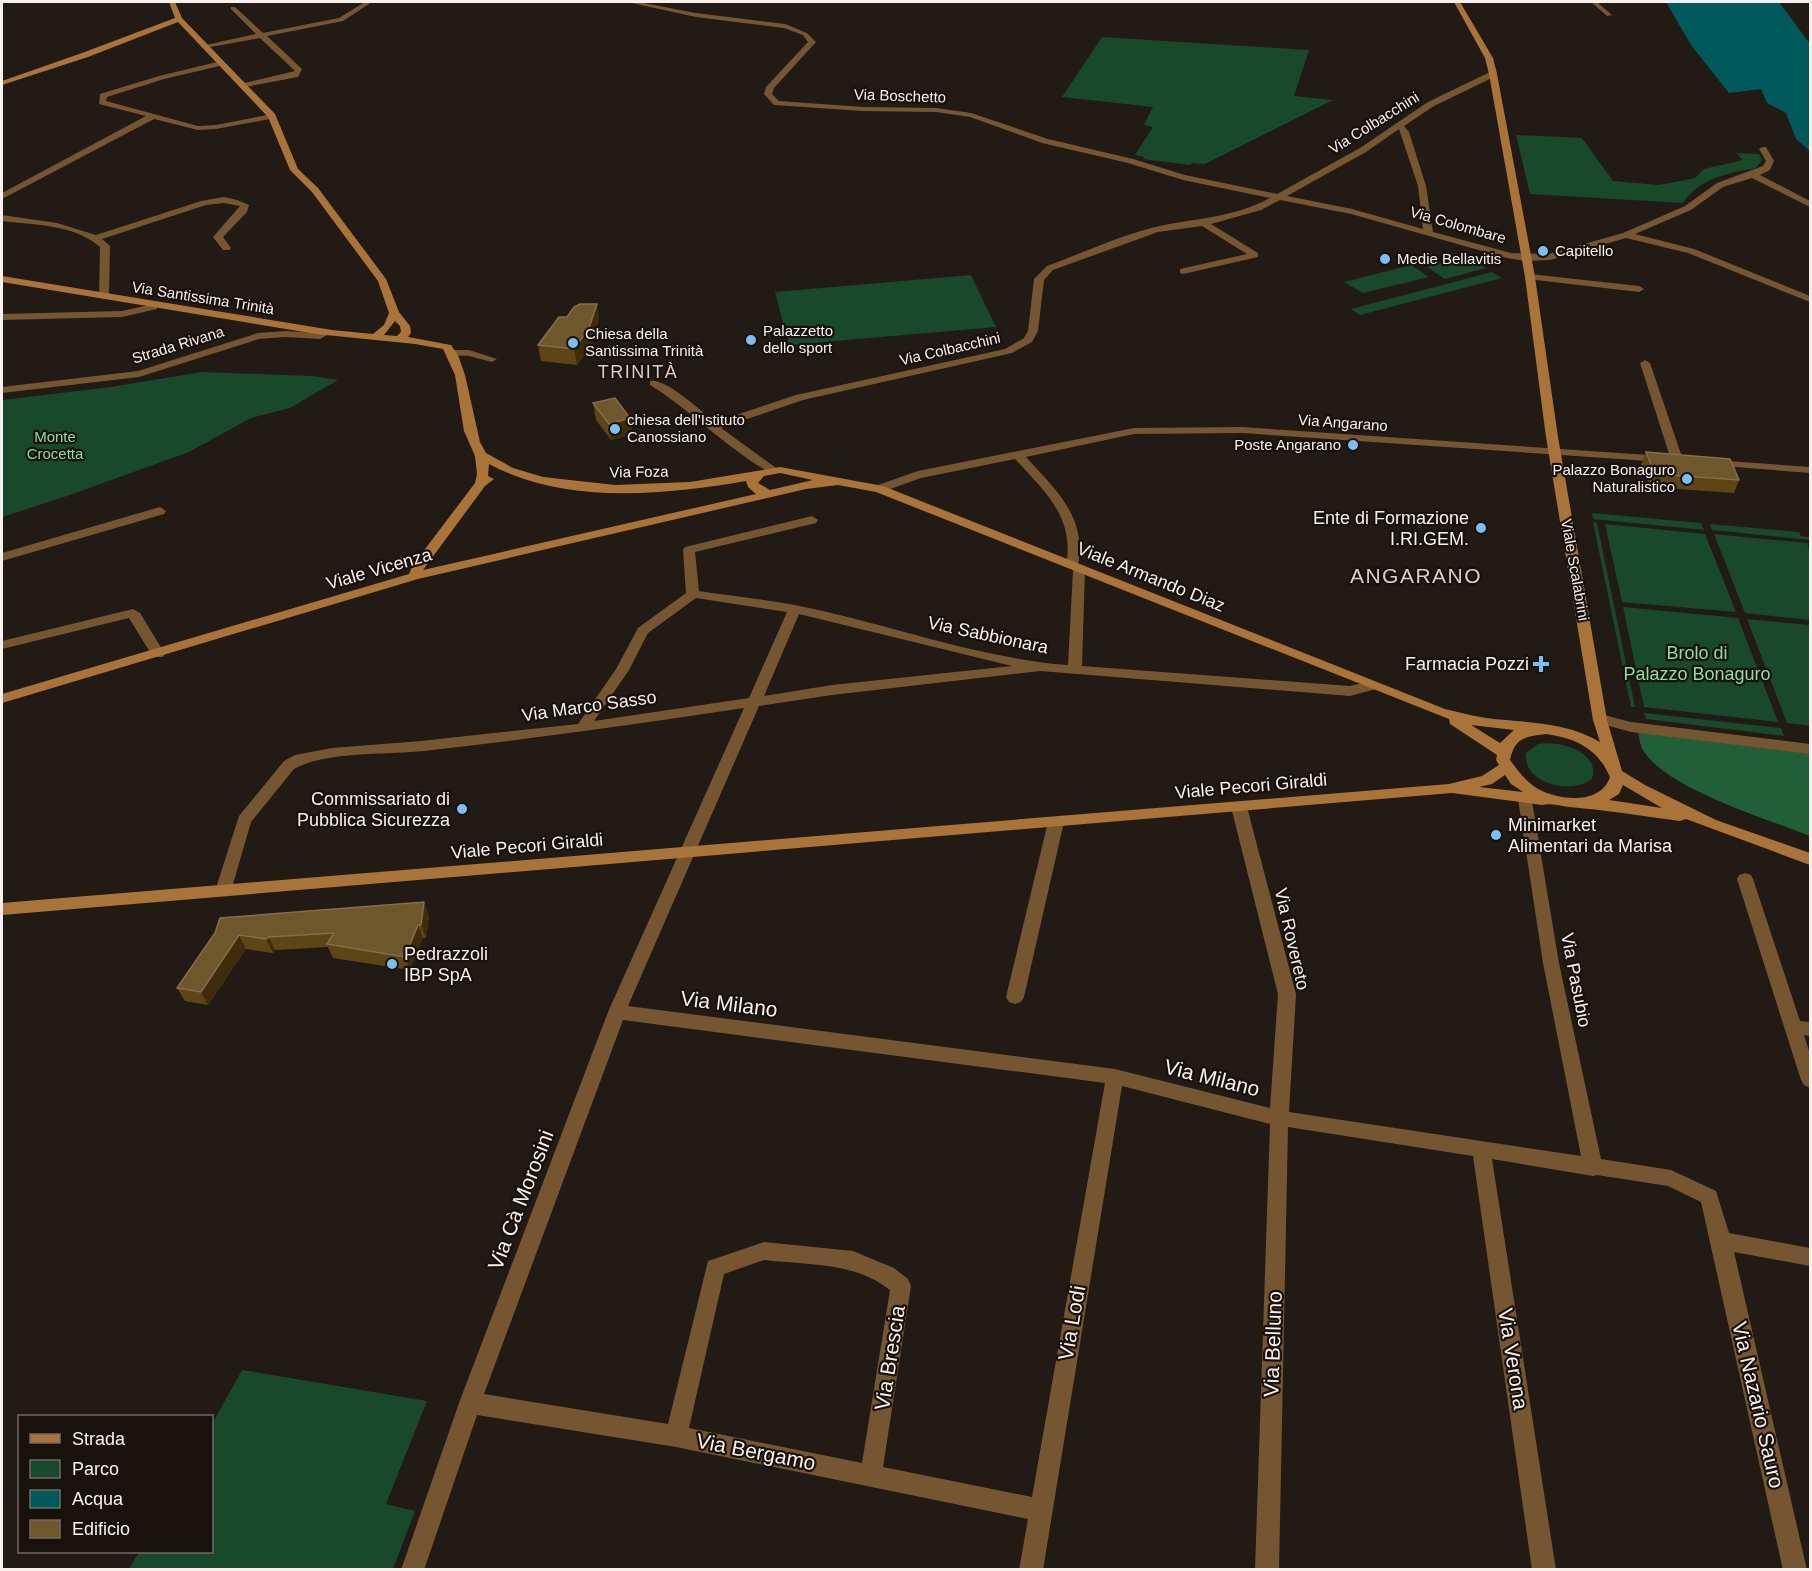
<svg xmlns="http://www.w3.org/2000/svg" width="1812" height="1571" font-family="Arial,sans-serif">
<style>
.green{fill:#18492a}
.forest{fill:#205f38}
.water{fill:#005a5c}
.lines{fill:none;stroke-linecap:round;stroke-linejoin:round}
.street{fill:#765531;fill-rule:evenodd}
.secondary{fill:#aa7438;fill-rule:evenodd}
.wall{fill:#5e4515}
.shaded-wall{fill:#3f2c0b}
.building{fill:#6f572c;stroke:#846f4b;stroke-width:1.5}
.poi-dot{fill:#78bff7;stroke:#19110c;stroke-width:2}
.labels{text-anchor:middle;stroke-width:4.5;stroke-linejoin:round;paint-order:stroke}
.far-street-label{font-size:15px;fill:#f7f0ed;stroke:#19110c}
.far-poi-label{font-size:15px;fill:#f7f0ed;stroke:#19110c;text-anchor:start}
.far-park-label{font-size:15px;fill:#87dfa2;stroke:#19110c}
.far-quarter-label{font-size:18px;letter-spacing:1.5px;fill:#dacec7;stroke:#19110c}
.poi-label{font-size:18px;fill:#f7f0ed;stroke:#19110c;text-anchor:end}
.street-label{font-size:18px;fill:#f7f0ed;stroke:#19110c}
.park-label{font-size:18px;fill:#87dfa2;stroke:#19110c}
.quarter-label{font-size:21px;letter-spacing:1.5px;fill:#dacec7;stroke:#19110c}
.near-street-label{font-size:21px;fill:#f7f0ed;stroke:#19110c}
</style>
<rect width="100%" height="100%" fill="#221a15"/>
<path class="green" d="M1102 37 1309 50 1294 96 1333 100 1205 164 1192 163 1190 165 1143 159 1144 157 1135 155 1153 127 1144 125 1153 107 1062 97Z
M1516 135 1582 138 1613 181 1659 185 1695 178 1704 169 1743 160 1736 153 1759 154 1762 160 1756 168C1729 173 1699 178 1683 203L1530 194Z
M1467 257 1486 268 1445 279 1427 267Z
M1411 265 1429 277 1363 293 1344 282Z
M1492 272 1502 278 1360 315 1351 309Z
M971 275 996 327 789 345 775 292Z
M202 372 313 376 338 380 290 408 251 418 189 452 67 496 2 517V400L111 387Z
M1592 513 1701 523 1704 530 1593 519Z
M1593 522 1597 523 1635 707H1631Z
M1605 524 1705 534 1736 612 1622 602Z
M1710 524 1799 532 1801 536 1810 537V540L1712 530Z
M1714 534 1807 543 1810 553V620L1745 613Z
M1623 607 1738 618 1778 722 1644 707Z
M1747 619 1810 625V726L1787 723Z
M1644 713 1781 728 1784 736 1646 719Z
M1548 743C1567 744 1600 754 1592 779 1572 795 1522 784 1526 753L1538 744Z
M242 1370 427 1401 386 1504 415 1511 393 1569H129L139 1552H212V1424Z"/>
<path class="forest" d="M1638 732 1810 753V836C1768 819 1666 789 1643 750 1640 745 1639 737 1638 732Z"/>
<path class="water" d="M1666 2H1779L1810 44V151L1796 139 1786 113 1767 103 1761 89 1729 93 1691 45Z"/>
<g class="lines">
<path class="street" d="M365 2H372L343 21 267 36 302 69 298 77 240 88V84L295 71 260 38 205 48 201 46 256 34 231 9V7H235L263 33 339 18Z
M627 2H638L696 13 785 24 807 33 816 42 774 88 772 94 779 101 863 107 936 108 971 113 1048 139 1133 159 1185 175 1277 194 1360 148 1428 102 1490 72H1496V76L1434 106 1404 126 1409 132 1426 186 1433 232 1511 253 1549 254 1623 233 1685 206 1717 183 1763 166 1766 161 1759 149 1763 147H1766L1774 161 1770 170 1760 175 1810 201V207L1752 178 1723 187 1691 210 1635 234 1694 249 1810 296V302L1688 253 1626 238 1550 260 1525 261 1507 258 1351 214 1280 200 1261 210 1211 224 1258 253V257L1183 274 1180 273V269L1247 254 1202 226 1158 232 1053 270 1044 280 1038 331 1032 342 1012 353 803 400 721 428 779 470 773 473 769 472C726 448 692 411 650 385V381C666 378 702 412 715 422L796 395 1005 349 1024 338 1028 331 1034 279 1047 266C1082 253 1119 236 1155 227 1194 218 1234 218 1270 198L1183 180 1128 163 1042 143 970 117 936 112 863 111 774 105 764 94 766 87 808 42 803 35 784 28 696 17ZM1399 129 1418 186 1423 229 1352 209 1287 196 1366 152Z
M1591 2H1597L1612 15 1607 16Z
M221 61 224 65 164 79 107 97 106 101 198 126 216 125 272 114H275V118L216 129 198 130 154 119 2 199V193L146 116 99 104 100 94 159 76Z
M224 197 237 200 249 205 247 212 223 237 231 248 229 250H223L213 237 240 206 224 203 206 205 102 239 110 246 109 296 104 299 99 296 100 247C74 224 34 225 2 221V215L57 223 96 235 201 201Z
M1530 274 1639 286 1644 289 1639 292 1527 279V275Z
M153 304 157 305V309L122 317 2 320V314L122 311Z
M326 330 331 333 320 339 285 337 259 339 139 377 2 393V387L138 371 258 333 285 331 318 333Z
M453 350H469L497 359 492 362 469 356 449 355V351Z
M1645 360 1650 363 1683 460 1681 462 1677 463 1671 460 1640 363Z
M1242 427 1663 456 1669 459 1663 462 1242 433 1134 434 1026 457C1056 490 1087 517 1078 565L1085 569 1082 666 1350 686 1371 681 1376 683 1378 686 1376 689 1350 696 1040 671 832 695 759 706 628 1006 1115 1069 1270 1108 1278 994 1231 807 1234 803H1244L1247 807 1296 994 1289 1112 1581 1156 1543 963 1518 799 1521 795H1531L1559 963 1601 1159 1671 1170 1716 1191 1729 1233 1810 1248V1266L1734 1252 1807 1570H1783L1701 1202 1668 1186 1597 1175 1593 1176 1492 1159 1556 1570H1532L1473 1156 1288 1127 1279 1570H1255L1270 1124 1122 1086 1043 1570H1019L1028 1519 676 1447 477 1415 424 1570H401L459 1403 608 1012 744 708C638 724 531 739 424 751 387 755 326 751 294 769L251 822 231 891 229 895H217L215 891 239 816 284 761 295 755 332 748 421 741 578 724 616 669 638 628 686 593 683 550 685 547 812 516 818 520 816 523 695 552 699 591C731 596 763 599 795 605 886 623 975 658 1068 665L1073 570 1066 566C1075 517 1045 492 1015 459L921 478 879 493 873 489 875 486 918 471 1134 428ZM696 598 787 612 749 698 594 721 629 670 648 633ZM799 614 1012 666 832 685 764 696ZM623 1020 1105 1083 1032 1497 883 1467 911 1286 908 1279 894 1268 853 1251 764 1242 708 1261 668 1424 484 1394ZM764 1260C807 1265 855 1262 890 1290L862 1463 689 1428 724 1274Z
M1714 460 1810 467V473L1710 465V461Z
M160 507 166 511 164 514 2 561V553Z
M133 609 140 613 165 654 163 657H153L129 618 2 649V641Z
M1600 714 1631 722 1810 744V754L1631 732 1595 722 1593 719Z
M1056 817 1061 818 1064 822 1024 997 1021 1002 1015 1004 1009 1002 1006 997 1048 822 1051 818Z
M1745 873 1751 875 1753 879 1800 1021 1810 1022V1036L1804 1035 1810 1054V1088L1804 1085 1801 1080 1737 879 1739 875Z"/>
<path class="secondary" d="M169 2H175L182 18 275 114 298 169 318 188 386 279 399 312 410 326 411 333 408 337 451 345 458 355 465 375 480 442 486 453 513 468 543 477 615 485 690 482 780 467 883 486 1445 709C1459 712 1473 716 1486 718 1525 723 1565 721 1600 742L1593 720 1546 437 1525 277 1489 74 1485 58 1454 2H1460L1493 58 1497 74 1535 277 1558 437 1607 720 1622 771 1645 785 1716 820 1810 853V865L1686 819 1680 821C1643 816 1606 810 1569 807 1560 806 1551 803 1542 805L1452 793 2 915V903L1449 784 1482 776 1499 765 1496 760 1497 755 1450 724 1449 719 876 492 838 485 806 489 418 579 2 703V694L409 574 413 565 475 483 477 474 475 456 464 431 455 375 443 349 415 344 316 334 2 282V276L332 330 373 334 384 325 389 313 378 281 312 192 290 170 268 117 178 22 88 57 2 85V81L82 53 175 18ZM395 321 400 326 401 332 397 336 384 335ZM489 464C565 505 664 495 746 481L748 487 756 494 423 570 485 486 494 479 488 476ZM780 473 813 480 770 490 758 483 764 476ZM1471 725 1514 730 1500 743ZM1546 734C1576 738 1598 749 1610 777 1601 804 1562 801 1540 790 1527 783 1519 772 1510 760 1515 737 1525 737 1546 734ZM1505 775 1511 784 1523 792 1479 787 1492 784ZM1623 785 1662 808 1609 800 1619 794Z"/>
</g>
<path class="wall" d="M597 304 599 319 592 344 577 365 541 361 538 345 567 317Z
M593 403 633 434 611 440 596 420Z
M1646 452 1739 480 1734 493 1650 487 1641 465Z
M424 902 429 916 426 938H423L410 970 333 958 328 947 275 950 273 953 246 949 208 1005 185 1001 177 988 215 933Z"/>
<path class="shaded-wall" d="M597 304 599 319 592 344 577 365 574 349Z
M630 418 633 434 611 440 609 424Z
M424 902 429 916 426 938 421 925Z
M418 925 423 938 410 970 405 957Z
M239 935 246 949 208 1005 201 992Z
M269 937 275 950 273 953 266 939Z"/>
<path class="building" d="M580 304H597L589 328 574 349 538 345 559 317H567L574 307Z
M615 398 630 418 609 424 593 403Z
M1646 452 1730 459 1739 480 1655 474Z
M424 902 421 925H418L405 957 327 944 334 933 269 937 266 939 239 935 201 992 177 988 215 933 220 918Z"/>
<g class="poi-dot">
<circle cx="1543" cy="251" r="6"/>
<circle cx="1385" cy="259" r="6"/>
<circle cx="751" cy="340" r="6"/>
<circle cx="573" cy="343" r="6"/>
<circle cx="615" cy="429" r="6"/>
<circle cx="1353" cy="445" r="6"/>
<circle cx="1687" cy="479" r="6"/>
<circle cx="1481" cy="528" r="6"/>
<path d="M1538 655h6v6h6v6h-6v6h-6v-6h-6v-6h6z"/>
<circle cx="462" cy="809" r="6"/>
<circle cx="1496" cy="835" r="6"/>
<circle cx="392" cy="964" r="6"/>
</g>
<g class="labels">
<g class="far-street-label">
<text transform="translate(900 96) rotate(2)" y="5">Via Boschetto</text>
<text transform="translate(1374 123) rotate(-32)" y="5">Via Colbacchini</text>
<text transform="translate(1458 225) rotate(16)" y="5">Via Colombare</text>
<text transform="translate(203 298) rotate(9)" y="5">Via Santissima Trinità</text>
<text transform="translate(178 345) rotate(-17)" y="5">Strada Rivana</text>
<text transform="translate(950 349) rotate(-13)" y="5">Via Colbacchini</text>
<text transform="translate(1343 423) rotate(4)" y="5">Via Angarano</text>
<text transform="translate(639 472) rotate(-1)" y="5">Via Foza</text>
<text transform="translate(1575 570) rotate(80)" y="5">Viale Scalabrini</text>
</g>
<g class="far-poi-label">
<text x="1555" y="256">Capitello</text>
<text x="1397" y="264">Medie Bellavitis</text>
<text x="763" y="336">Palazzetto<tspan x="763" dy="17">dello sport</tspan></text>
<text x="585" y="339">Chiesa della<tspan x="585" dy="17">Santissima Trinità</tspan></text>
<text x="627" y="425">chiesa dell'Istituto<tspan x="627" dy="17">Canossiano</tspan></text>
<text x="1341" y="450" text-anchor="end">Poste Angarano</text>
<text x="1675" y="475" text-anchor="end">Palazzo Bonaguro<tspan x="1675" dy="17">Naturalistico</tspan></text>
</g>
<g class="far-park-label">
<text x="55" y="442">Monte<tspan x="55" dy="17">Crocetta</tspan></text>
</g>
<g class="far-quarter-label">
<text x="638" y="378">TRINITÀ</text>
</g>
<g class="poi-label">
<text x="1469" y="524">Ente di Formazione<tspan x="1469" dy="21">I.RI.GEM.</tspan></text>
<text x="1529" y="670">Farmacia Pozzi</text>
<text x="450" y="805">Commissariato di<tspan x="450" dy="21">Pubblica Sicurezza</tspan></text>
<text x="1508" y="831" text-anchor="start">Minimarket<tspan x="1508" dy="21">Alimentari da Marisa</tspan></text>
<text x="404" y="960" text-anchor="start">Pedrazzoli<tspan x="404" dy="21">IBP SpA</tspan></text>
</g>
<g class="street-label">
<text transform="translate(379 569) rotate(-16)" y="6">Viale Vicenza</text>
<text transform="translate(1151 577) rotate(22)" y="6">Viale Armando Diaz</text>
<text transform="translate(988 635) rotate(12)" y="6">Via Sabbionara</text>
<text transform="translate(589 706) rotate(-8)" y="6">Via Marco Sasso</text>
<text transform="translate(1251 786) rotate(-5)" y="6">Viale Pecori Giraldi</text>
<text transform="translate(527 846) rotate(-5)" y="6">Viale Pecori Giraldi</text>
<text transform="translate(1292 939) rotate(77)" y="6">Via Rovereto</text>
<text transform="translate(1576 980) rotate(79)" y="6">Via Pasubio</text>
</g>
<g class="park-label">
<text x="1697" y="659">Brolo di<tspan x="1697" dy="21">Palazzo Bonaguro</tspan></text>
</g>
<g class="quarter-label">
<text x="1416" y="583">ANGARANO</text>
</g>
<g class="near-street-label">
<text transform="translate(729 1004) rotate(7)" y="7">Via Milano</text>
<text transform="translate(1212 1078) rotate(14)" y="7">Via Milano</text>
<text transform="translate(521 1200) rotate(-69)" y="7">Via Cà Morosini</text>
<text transform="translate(1072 1323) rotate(-80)" y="7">Via Lodi</text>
<text transform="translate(1273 1344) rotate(-88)" y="7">Via Belluno</text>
<text transform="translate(890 1358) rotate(-81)" y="7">Via Brescia</text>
<text transform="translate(1513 1359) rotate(81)" y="7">Via Verona</text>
<text transform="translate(1758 1405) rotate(77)" y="7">Via Nazario Sauro</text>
<text transform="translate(756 1452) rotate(11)" y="7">Via Bergamo</text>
</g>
</g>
<rect width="1812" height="1571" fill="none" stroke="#f7f0ed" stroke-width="6"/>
<rect x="18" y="1415" width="195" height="138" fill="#19110c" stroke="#726a66" stroke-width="1.5"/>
<rect x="30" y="1434" width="30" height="9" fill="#aa7438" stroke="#726a66" stroke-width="1.5"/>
<text x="72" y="1445" font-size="18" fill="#f7f0ed">Strada</text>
<rect x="30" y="1460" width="30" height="18" fill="#18492a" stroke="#726a66" stroke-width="1.5"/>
<text x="72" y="1475" font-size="18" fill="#f7f0ed">Parco</text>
<rect x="30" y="1490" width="30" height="18" fill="#005a5c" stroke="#726a66" stroke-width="1.5"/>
<text x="72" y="1505" font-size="18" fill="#f7f0ed">Acqua</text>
<rect x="30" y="1520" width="30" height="18" fill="#6f572c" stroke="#726a66" stroke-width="1.5"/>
<text x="72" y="1535" font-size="18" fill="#f7f0ed">Edificio</text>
</svg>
